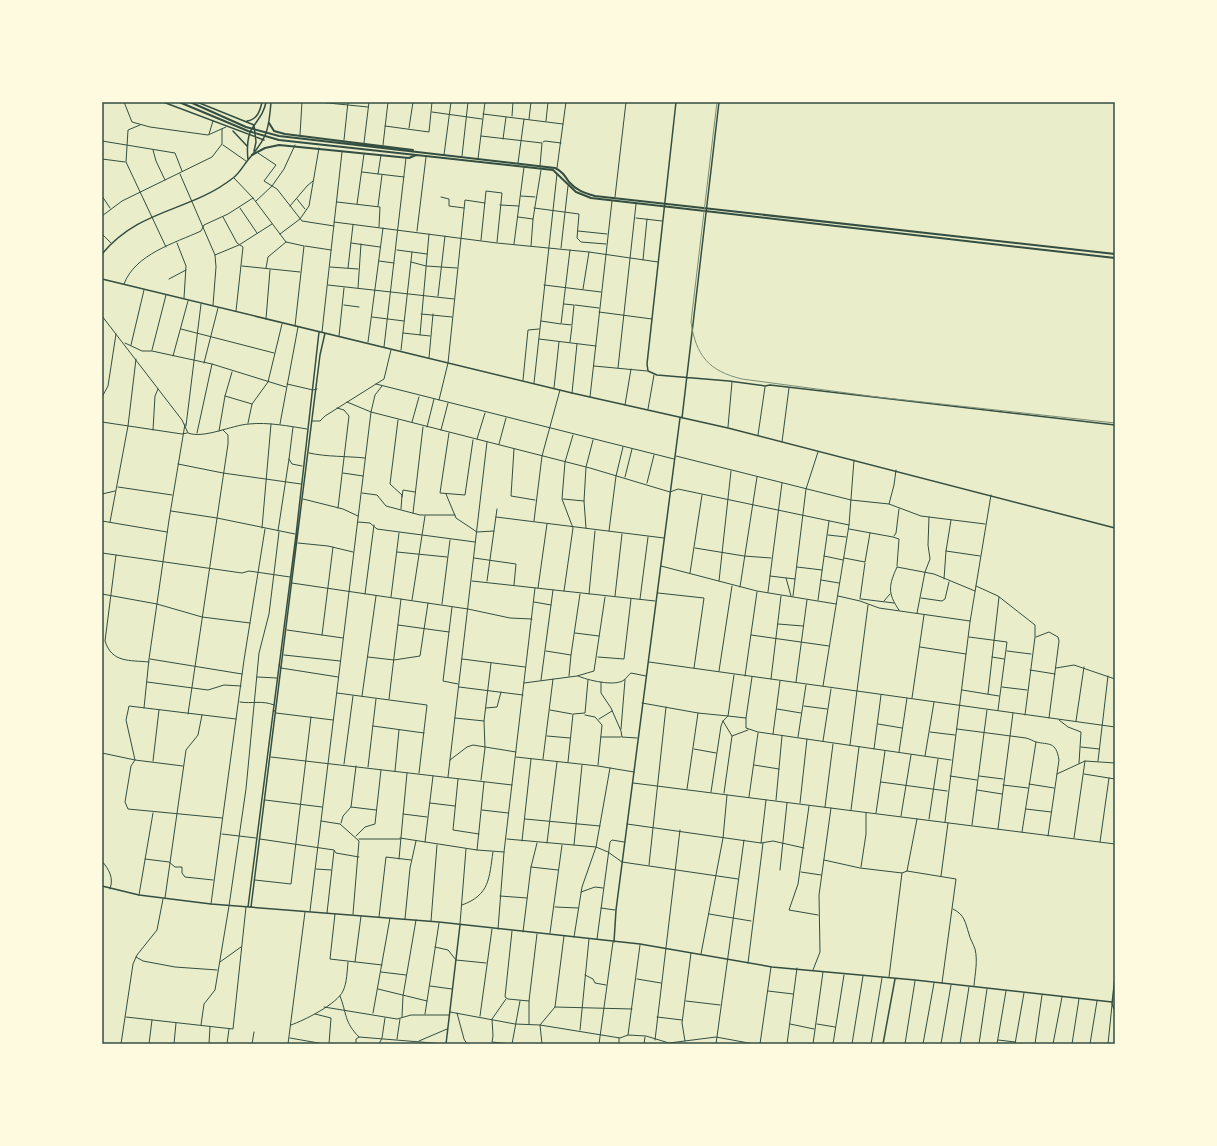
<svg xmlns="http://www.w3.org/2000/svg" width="1217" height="1146" font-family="'DM Sans',sans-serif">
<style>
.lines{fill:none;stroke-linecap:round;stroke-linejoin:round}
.minor{stroke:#344e41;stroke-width:1}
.tertiary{stroke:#344e41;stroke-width:1.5}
.secondary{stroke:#344e41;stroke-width:1.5}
.primary{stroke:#344e41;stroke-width:2}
.rail{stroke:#7c8e77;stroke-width:1}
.neatline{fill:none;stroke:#344e41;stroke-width:1.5}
</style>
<rect width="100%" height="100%" fill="#e9edc9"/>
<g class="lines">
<path class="minor" d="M124 102 132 122 150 127 208 135 226 127
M318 102 368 107
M432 112 482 119
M483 114 563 124
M512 116 513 102
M529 119 531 102
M546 121 548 102
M140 125 128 130 126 162 166 247
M385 126 429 132 432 102
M409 128 413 102
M209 134 213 121
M300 135 302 102
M481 136 542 143 540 166
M503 139 506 117
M344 140 348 102
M102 141 175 153 182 171
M543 142 545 141 561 143
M364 143 369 102
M223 145 246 161
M383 145 388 102
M153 150 156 161 165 180
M258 153 276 165 264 181 277 189 302 221 334 226
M444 155 451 102
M462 156 468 102
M102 159 125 162
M478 159 485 102
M518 163 524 119
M557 168 566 102
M362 172 404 177
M180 174 215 255 216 267 213 305
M378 174 381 155
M234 178 253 198 286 242 304 246 295 326
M102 196 110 208
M521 196 535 197
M441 197 449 199V206L464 208
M615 197 626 102
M297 199 305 209
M256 201 272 186 284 169 295 145
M337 202 380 207 379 227
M357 204 364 154
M500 205 519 206
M290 206 307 186 313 181
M378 206 382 175
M240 208 257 233
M534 208 579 214 577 238 581 242 606 244
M102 216 122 201 212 157 222 144V129
M223 217 237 243 243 247 236 311
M518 217 533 219
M636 218 662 221
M334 222 497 243 589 252 658 262
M417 231 426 157
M578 231 607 234
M102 234 111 243
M280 234 300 219 309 206 319 148
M481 240 486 191 502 193 497 242
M177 243 186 266 184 298
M351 243 380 247
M514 244 524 167
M305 246 331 250
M531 246 533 219 541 170
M561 248 568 186
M397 250 427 254
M215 255 239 245 272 224
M643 260 647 219
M379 261 394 263
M411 262 426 266 457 268
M242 266 300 272
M330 267 358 269
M266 268 268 257 286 242
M348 268 353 225
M169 279 186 270
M124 284C135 254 175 243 201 231L204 225 228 214 253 198
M328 285 454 299
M544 285 601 292
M358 288 361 244
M583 289 589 252
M438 296 445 236
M344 305 359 307
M575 305 599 308
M599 312 652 319
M421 314 452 317
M102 316 182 420 188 433C204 439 232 425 249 424 268 422 288 426 307 429
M372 317 404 321
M266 319 270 270
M541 321 561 324 570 250
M562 324 572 325 574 305 564 304
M181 329 274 353
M322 332 342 152
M403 333 430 336
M420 335 429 234
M339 336 344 288
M539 339 596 346
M368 342 383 228
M570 342 572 326
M125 343 142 351H152L212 364 286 387
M131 345 144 290
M384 347 406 158
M152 350 166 295
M401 350 412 252
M173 356 188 301
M429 358 433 314
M204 363 218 308
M594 366 647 371
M618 368 636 204
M523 380 528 330 539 329
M534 383 557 174
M287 384 313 390 317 389
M376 384 674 459
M554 388 559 342
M572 393 577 344
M225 396 252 404
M102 397 108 386 116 334
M590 397 612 201
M439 400 448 363 465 200 485 203
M347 402 371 412 590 468 670 492 678 489 849 525
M625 405 631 369
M337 408 344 410 349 416 338 508
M648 409 654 375
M398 420 390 484 402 495 401 509
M312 421H320L325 416 384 379 391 350
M102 422 182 434 187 433
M412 422 419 397
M248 423 252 404 268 382 282 324
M280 424 298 327
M186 426 201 304
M293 427 289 459 292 464 302 466
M427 427 434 399
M728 427 732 382
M153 430 155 396 158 389
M441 430 448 403
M219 431 225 396 232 372
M197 433 212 364
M449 433 440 493 465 495 473 440
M758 435 765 387
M477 439 485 413
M782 442 789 388
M499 444 506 418
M514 449 511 496 535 500
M309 453C327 457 346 456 365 458
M676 456 851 500 889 504
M178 464 223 473 301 484
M896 470 894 485 889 504 921 516 985 524
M343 473 363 476
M625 477 632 449
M647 483 654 455
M118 487 172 495
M362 493 377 495 386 506 420 515H455
M102 494 115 491
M446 494 456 518 477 532 494 531
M402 497 403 490 415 492
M303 499 343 509 358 516
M563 499 584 501
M171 511 217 518 295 534
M413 513 423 427
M496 517 664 538
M102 521 167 532
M534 521 542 456 560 390
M110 522 128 426 136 359
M358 522 370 523 377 529 475 542
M262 528 271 424
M586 528 584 501 586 467 593 440
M849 529 893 537 899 539 897 566
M278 531 289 459
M609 531 616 476 623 447
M828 535 846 537
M894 536 896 533 899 509
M298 543 328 546 353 552
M695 548 744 556 771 558
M946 551 980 556
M397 552 447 557
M102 553 242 573 249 571 290 577
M116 555 105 641C112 663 129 660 149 662
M824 556 843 560
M474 558 516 564 514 585
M844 558 865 562 870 533
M661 566 757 591 836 604
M797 567 822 570
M690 573 702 495
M770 576 795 579
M786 578 791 596
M944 579 946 551 951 520
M821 580 839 583
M472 581 655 601
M487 581 497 509
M719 581 731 471
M292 583 468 609 510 618 532 619
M976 586 998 596 1035 625V637L1025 715
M740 587 757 477
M538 588 547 524
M564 591 573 528 562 499 565 462 573 435
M768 592 782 483
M658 593 704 598 694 668
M102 594 157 604 202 617 250 623
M365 594 374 525
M589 594 595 531
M615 596 622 534
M793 596 806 489 818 452
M838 596 860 601 879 608 970 621
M391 597 399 533
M921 598 942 601 945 599 949 582
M640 599 648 537
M860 599 865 563
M861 599 894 603
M412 600 425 516
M818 600 829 521
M884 601 890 594
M534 602 551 605
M442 604 450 540
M452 607 443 681 458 684
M899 610C887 593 889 585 897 567L934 574 975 591
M917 613 925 572 930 559 928 545 929 517
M778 624 803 626
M398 625 449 632
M287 630 343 638
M575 633 599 636
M322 635 333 547
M751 635 829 646
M969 637 1007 642 998 710
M1036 637 1049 632 1058 637 1059 641 1049 718
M920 647 966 654
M546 651 571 655 580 594
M1007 651 1031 654
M284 655 340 661
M368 657 394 660 420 656 428 603
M598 657 624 659 631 599
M992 657 1004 659
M150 659 242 674
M462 659 525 667
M649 662 1115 727
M279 665 281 668 338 677
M1056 668 1074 665 1115 679
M1030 670 1055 674
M719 671 732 586
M569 676 571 655
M578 676C587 680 615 687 624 680 627 678 628 675 631 673L646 676
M745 676 757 592
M257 677 277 678
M771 679 781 596
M541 680 553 590
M147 682 208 690 224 685 241 686
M601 682V693L611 708 621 731 622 737 637 738
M796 682 807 600
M524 683 577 676 594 671 605 597
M823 686 849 525 854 460
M459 687 523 695
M1002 687 1027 690
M962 690 999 696
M337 693 427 705 419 773
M988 694 999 597
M362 696 376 596
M912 698 924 615
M389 699 401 599
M240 702C252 704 262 700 274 705
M642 703 698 713 728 716 734 675
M804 706 827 709
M144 708 149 659 169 520 185 424
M486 708 497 707 501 692
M777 709 801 713
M274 710 276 713 333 720
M550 710 572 714
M188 714 228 444V435L223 430
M585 715 595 717 602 725 598 765
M455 718 484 721
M746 718 752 677
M599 719 612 711
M1059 720 1068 727 1081 732 1079 763
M723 721 732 736
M1076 721 1084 667
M878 724 902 728
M373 726 424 733
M621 729 625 680
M957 729 1026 738C1030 739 1033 741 1036 742 1049 745 1056 741 1059 760L1048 836
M930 732 955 735
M773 734 780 681
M547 736 570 738
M601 737H621
M798 737 806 685
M823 741 831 689
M850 745 868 605
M1081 747 1099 749
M694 749 716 753
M874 749 881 695
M899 752 907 698
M102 753 135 760 126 720 129 706 236 719
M925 756 934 702
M271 757 512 785
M516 757 598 766 634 772
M543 759 553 679
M450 760 467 747 473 745 516 752
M153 761 159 710
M1098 761 1108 676
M568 762 573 714 585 713 588 680
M344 764 353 696
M754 765 779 769
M183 766 135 760 131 766 125 802 128 809 222 818
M368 767 376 699
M395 771 399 730
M1057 774 1085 761 1115 763
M1084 774 1115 779
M950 776 977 780
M979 776 1003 779
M448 777 487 442
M458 779 453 830 479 834
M481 780 485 748 484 721 491 663
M881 782 947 791
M633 783 1115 844
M1029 784 1054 788
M1003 785 1028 788
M687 789 698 713
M977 790 1002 794
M711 792 721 726 723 721 728 716 746 718V728L758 732 951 760
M724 793 732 736 748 730
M749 797 758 733
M265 800 322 807
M776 800 782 736
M430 803 455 806
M800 803 807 739
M809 806 798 884 789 910 818 915
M351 807 376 810
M825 807 833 744
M1026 809 1051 812
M482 810 508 813
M851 810 859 747
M876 813 885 751
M403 814 427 817
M901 816 911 755
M525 819 600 826
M929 819 938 759
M321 821 340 824 359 841 353 914
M945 822 970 622 991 495
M341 823 343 816 351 807 356 766
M627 824 761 843 773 841 804 848
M972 825 987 710
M998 829 1013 713
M1022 832 1036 742
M222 834 256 838
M356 836 365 827 375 824 381 770
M400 838 477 850 504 852
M1074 838 1085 761
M260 839 334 850 336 853 359 857
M359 839H400
M507 839 596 847 608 852 622 862 738 879
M522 841 531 759
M425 842 433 776
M1100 842 1109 778
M547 843 557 762
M761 843 766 800
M574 845 582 765
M477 850 484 782
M145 859 169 862 175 867H182V873L185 877 213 880
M399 859 407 773
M824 860 860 868 902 873 907 871 956 879 942 983
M102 861C109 870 114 877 110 889
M649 865 666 707
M531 867 558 870
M861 867 866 834V813
M316 869 331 870
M780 870 787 803
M907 871 917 819
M801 872 821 875
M941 876 948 823
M255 880 291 884 311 717
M581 892 595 887 603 888
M139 895 153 813
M500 896 527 898
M165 898 186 750 198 735 202 715
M211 904 244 660 265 529
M462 905C490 895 489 878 493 852
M555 907 578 908
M601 908 615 910
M953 909C965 915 965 922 969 934 970 939 973 943 975 949 978 961 975 973 974 986
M310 911 371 412 375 395 382 386
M327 913 334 851
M335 914 330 959 382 965
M709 914 751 921
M379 917 386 857 411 860
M405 919 410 868 416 841
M431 921 437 845
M460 924 466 849
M498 929 504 852 535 588
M512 931 505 997 508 999 529 1001
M523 932 531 867 537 843
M550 933 562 845
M574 937 582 887 596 847 610 768
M597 939 610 842 612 840 624 842
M435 947 448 950 456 960 486 963
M701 954 723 838 727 795
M136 957 143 961 175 967 217 970
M220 962 241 947
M355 962 361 916
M748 963 763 843
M813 970 820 952 819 895 831 808
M381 972 406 975
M585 975 593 979 595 983 606 985
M889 977 902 873
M637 979 661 983
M430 986 452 989
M378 989 427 1001
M768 991 793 994
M340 996C347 1014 344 1022 359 1037
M506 999 492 1019 493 1036 492 1042 511 1044
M686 1001 720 1005
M324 1007 397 1019 411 1015H449
M555 1007 632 1009
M450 1012 515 1024 540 1025 620 1038 628 1035 646 1036 669 1043 716 1037 754 1044
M373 1013 390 918
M457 1013 464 1039 467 1044
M315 1014 331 1018 329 1044
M425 1014 439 923
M480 1016 492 929
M126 1017 233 1029 246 907
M402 1017 403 996 416 920
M657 1017 682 1020
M529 1024V1001L537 934
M790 1024 814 1029
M817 1024 835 1027
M201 1025 204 1004 215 990 229 906 246 789 259 653 269 614 279 532
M291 1025C305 1020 337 1004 343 991 347 983 347 971 348 962
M580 1030 589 939
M628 1035 640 945
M290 1038 324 1044
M397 1039 400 1019
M655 1040 680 830
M998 1040 1015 1042
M419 1041 447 1029
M685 1041 682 1023 691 953
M121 1044 133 964 137 955 157 930 163 899
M149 1044 152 1020
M174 1044 176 1023
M209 1044 210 1027
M227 1044 229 1029
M252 1044 254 1032
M288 1044 305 912
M356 1044V1039L359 1037 445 1044
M379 1044 382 1038 385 1018
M512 1044 520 1001
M542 1044 540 1025 555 1007 564 936
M599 1044 613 942
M619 1044V1038
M644 1044 645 1037
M716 1044 744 840
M760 1044 771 967
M787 1044 797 968
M813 1044 823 972
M833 1044 844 975
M852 1044 863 976
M871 1044 882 978
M905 1044 915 981
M923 1044 934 983
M941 1044 951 985
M960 1044 969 987
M979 1044 987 989
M997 1044 1006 991
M1015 1044 1024 993
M1035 1044 1042 995
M1053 1044 1062 997
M1072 1044 1079 999
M1090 1044 1097 1001
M1108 1044 1112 1005"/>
<path class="tertiary" d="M676 102 647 364 648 371 657 375 729 381 765 386 770 385 1115 425
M102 279 572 393 728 428 1115 528
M682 418 719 102
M102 886 139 895 211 904 439 922 640 944 772 967 915 980 1112 1002
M248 907 296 535 319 332
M251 907 320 355 325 333
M614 942 616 910 680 418
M1115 977 1112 1004 1115 1011
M446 1044 460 925
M883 1044 895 979"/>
<path class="secondary" d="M163 102 264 140
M197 102 254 125 256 142 254 151
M247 121C257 120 260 111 262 102
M233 131 247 146
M248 160C247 150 246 136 253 127 259 118 264 113 266 102
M102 254C140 208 190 212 233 178 239 174 243 166 248 160 267 138 269 130 271 102"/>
<path class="primary" d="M179 102 248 131 279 140 553 170 576 192 591 198 1115 258
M190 102 246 127 279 136 555 168C562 171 565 176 569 182 576 190 584 193 595 196L1115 254
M269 123 274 131 285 134 413 150
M252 155 265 148 279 145 409 158 416 155"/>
<path class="rail" d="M717 102 691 322C696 356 709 371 742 379L877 397 1115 423"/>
</g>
<rect width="1217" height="1146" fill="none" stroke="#fefae0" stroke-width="206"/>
<rect x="103" y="103" width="1011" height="940" class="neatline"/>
</svg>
